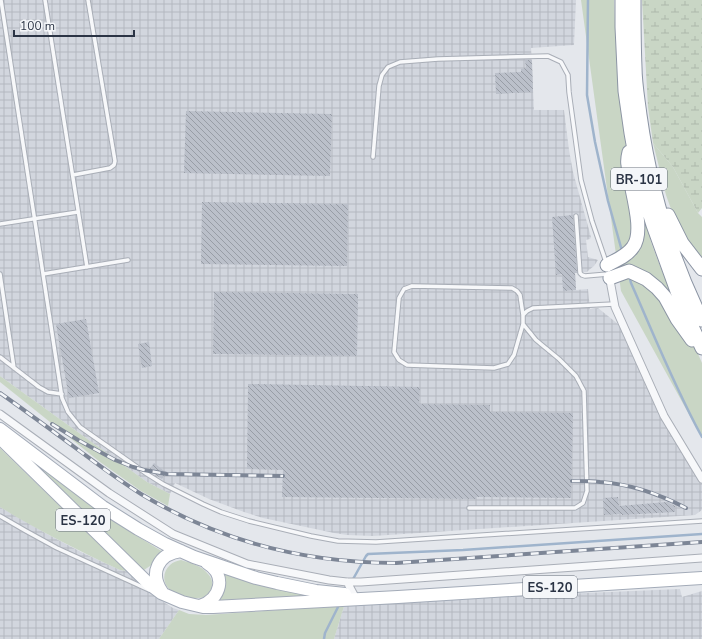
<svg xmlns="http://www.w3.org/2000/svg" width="702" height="639" font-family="'Nunito Sans',sans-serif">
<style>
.industrial{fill:url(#industrial-grid)}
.grass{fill:#c9d6c5}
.wetland{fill:url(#wetland-marsh)}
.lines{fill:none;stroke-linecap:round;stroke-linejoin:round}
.stream{stroke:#9fb4cc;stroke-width:2.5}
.building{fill:url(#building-back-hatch)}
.lane-casing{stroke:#a9aeb7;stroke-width:5.5}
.street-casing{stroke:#a9aeb7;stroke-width:9}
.primary-casing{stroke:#a3abb8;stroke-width:14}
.highway-casing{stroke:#8b94a3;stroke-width:15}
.lane{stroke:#f7f8fa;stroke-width:3.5}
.street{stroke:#f7f8fa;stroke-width:7}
.primary{stroke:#fff;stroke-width:12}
.highway{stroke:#fff;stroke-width:13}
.rail-casing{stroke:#7d8696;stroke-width:4}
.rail{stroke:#f4f6f9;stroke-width:2.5;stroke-dasharray:8;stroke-linecap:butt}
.labels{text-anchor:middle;stroke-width:4;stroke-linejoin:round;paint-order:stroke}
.shield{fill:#f4f6f9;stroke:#676e7b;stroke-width:1}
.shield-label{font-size:13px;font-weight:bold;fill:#2b3445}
</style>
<defs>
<pattern id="industrial-grid" width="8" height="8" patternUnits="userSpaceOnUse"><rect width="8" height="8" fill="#d2d6de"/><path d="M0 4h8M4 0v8" fill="none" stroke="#b4b8c0"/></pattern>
<pattern id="wetland-marsh" width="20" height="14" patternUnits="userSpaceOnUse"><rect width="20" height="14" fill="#c9d6c5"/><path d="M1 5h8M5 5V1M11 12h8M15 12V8" fill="none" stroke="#adb8ab"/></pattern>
<pattern id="building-back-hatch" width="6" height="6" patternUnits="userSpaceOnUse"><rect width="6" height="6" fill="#bbc0ca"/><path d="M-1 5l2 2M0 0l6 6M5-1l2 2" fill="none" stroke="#989da6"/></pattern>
</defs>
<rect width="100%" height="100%" fill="#e4e7ec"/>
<path class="industrial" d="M0 0H576L574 45 531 48 534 110H564L569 150 573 172 591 237 590 239 586 240 588 257 598 260 594 266 589 270 587 272 575 273 576 290 588 289 590 309 598 308 623 328 678 441 702 483V510L695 515 373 536 347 535 334 533 263 518 244 512 209 499 175 483 170 494 147 482 0 376Z
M0 507 47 534 81 552 120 570 127 571 159 599 173 608 179 610 159 639H0Z
M680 589 682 597 702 591V639H334L345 603Z"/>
<path class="grass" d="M581 0H614L617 72 626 147 651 242 658 261 668 286 702 363V438L621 291Z
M653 143 673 167 698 213 702 217V265L680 234 666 195Z
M0 376 147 482 170 494 168 506 141 491 100 462 0 382Z
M0 448 127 571 120 570C79 551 39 531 0 507Z
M30 457 100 511 129 531 163 552 153 564 141 572 29 459Z
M181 560C191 563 202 566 208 574 217 583 210 598 198 598 189 599 175 595 169 589 162 582 163 571 170 565 173 562 177 561 181 560Z
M223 572 303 593 304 595 303 596 219 601C225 590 225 584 223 572Z
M345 603 334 639H159L179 610 189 614 206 615 307 608Z"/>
<path class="wetland" d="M642 0H702V208L698 213 673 167 653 143 648 107Z"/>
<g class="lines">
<path class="stream" d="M588 0 587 95 595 142 608 201 622 251
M629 275 631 283C654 335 675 388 702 437
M352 581 366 556 368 554 463 550 702 534
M324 639 325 633 339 605"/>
</g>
<path class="building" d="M525 60H532L533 92 496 94 495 73 521 72V69L526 68Z
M186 111 332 114 330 176 184 173Z
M202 202 348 204 347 266 201 264Z
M573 215 577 273H575L576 290 563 291 562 274 556 275 552 217Z
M214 292 358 294 357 356 213 354Z
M86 319 99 393 69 398 56 324Z
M149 342 152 366 142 368 138 344Z
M248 384 420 387 419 404 490 405V412L573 413 571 498 476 497V499L282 497 283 470 247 469Z
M154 463 167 473 162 479 149 470Z
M618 497 619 506 667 502 675 506V512L622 515V514L604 515 603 498Z"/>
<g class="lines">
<defs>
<path id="lane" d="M1 0 62 398 68 412 80 427 147 474 163 484 203 504 221 512 249 521 311 536 338 541 376 542 702 521
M45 0 87 267
M373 157 379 86 382 75 388 67 400 62 438 59 548 56 561 62 568 75 569 92 581 180 592 221 606 262
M73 175 110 168 114 165 115 161 88 0
M576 216 580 273 582 275 585 276 608 274
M0 224 78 212
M0 274 14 368
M43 274 128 260
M523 315 520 295 517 291 512 288 412 286 404 289 399 298 394 352 399 360 407 365 494 368 508 364 514 355 523 324
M0 357 39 387 48 392 62 394
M469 508H575L583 503 587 491 584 391 576 376 559 359 536 340 523 324V315L527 311 533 308 614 304
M0 516 26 531 57 548 149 590"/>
<path id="street" d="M609 275 615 307 664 416 702 479
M0 414 109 493 173 534 247 564 329 580 347 582H361L702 558
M347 582 354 595"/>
<path id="primary" d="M0 429 103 507 138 529 165 544 194 557 256 578 277 583 316 591 345 594
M0 438 149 584 161 593 182 602 203 607H213L398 597 702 578
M162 592C149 573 158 554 181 551
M200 606C221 599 227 575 207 563"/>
<path id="highway" d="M622 0V27L625 91 631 133 640 183 653 225 682 305 702 348
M634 0C634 22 634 45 635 67 635 83 638 99 640 115 650 186 670 256 702 320
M668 215 682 243 702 269
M607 265C616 260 627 256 633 247 646 230 629 186 628 165 627 161 628 156 629 152
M610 278 629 271 646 279 657 288 665 297 677 319 692 340"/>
</defs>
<use href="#lane" class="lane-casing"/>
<use href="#street" class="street-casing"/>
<use href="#primary" class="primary-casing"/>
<use href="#highway" class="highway-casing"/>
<use href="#lane" class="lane"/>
<use href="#street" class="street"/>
<use href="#primary" class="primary"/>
<use href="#highway" class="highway"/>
<defs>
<path id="rail" d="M0 393C27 412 54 432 81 452 100 466 120 481 141 494 219 541 304 563 396 563L702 542
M52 424 78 440 115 460 133 467 144 470 167 474 283 476
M572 481C581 481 591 481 600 482 631 484 659 494 686 508"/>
</defs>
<use href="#rail" class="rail-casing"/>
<use href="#rail" class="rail"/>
</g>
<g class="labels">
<g class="shield">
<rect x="611" y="168" width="56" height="22" rx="3"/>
<rect x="56" y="509" width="54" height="22" rx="3"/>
<rect x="523" y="576" width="54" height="22" rx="3"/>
</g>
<g class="shield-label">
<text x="639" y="184">BR-101</text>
<text x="83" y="525">ES-120</text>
<text x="550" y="592">ES-120</text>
</g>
</g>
<path d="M14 30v6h120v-6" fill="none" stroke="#2b3445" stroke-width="2"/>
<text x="20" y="30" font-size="12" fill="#2b3445" stroke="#f4f6f9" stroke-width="3" paint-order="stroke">100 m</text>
</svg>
